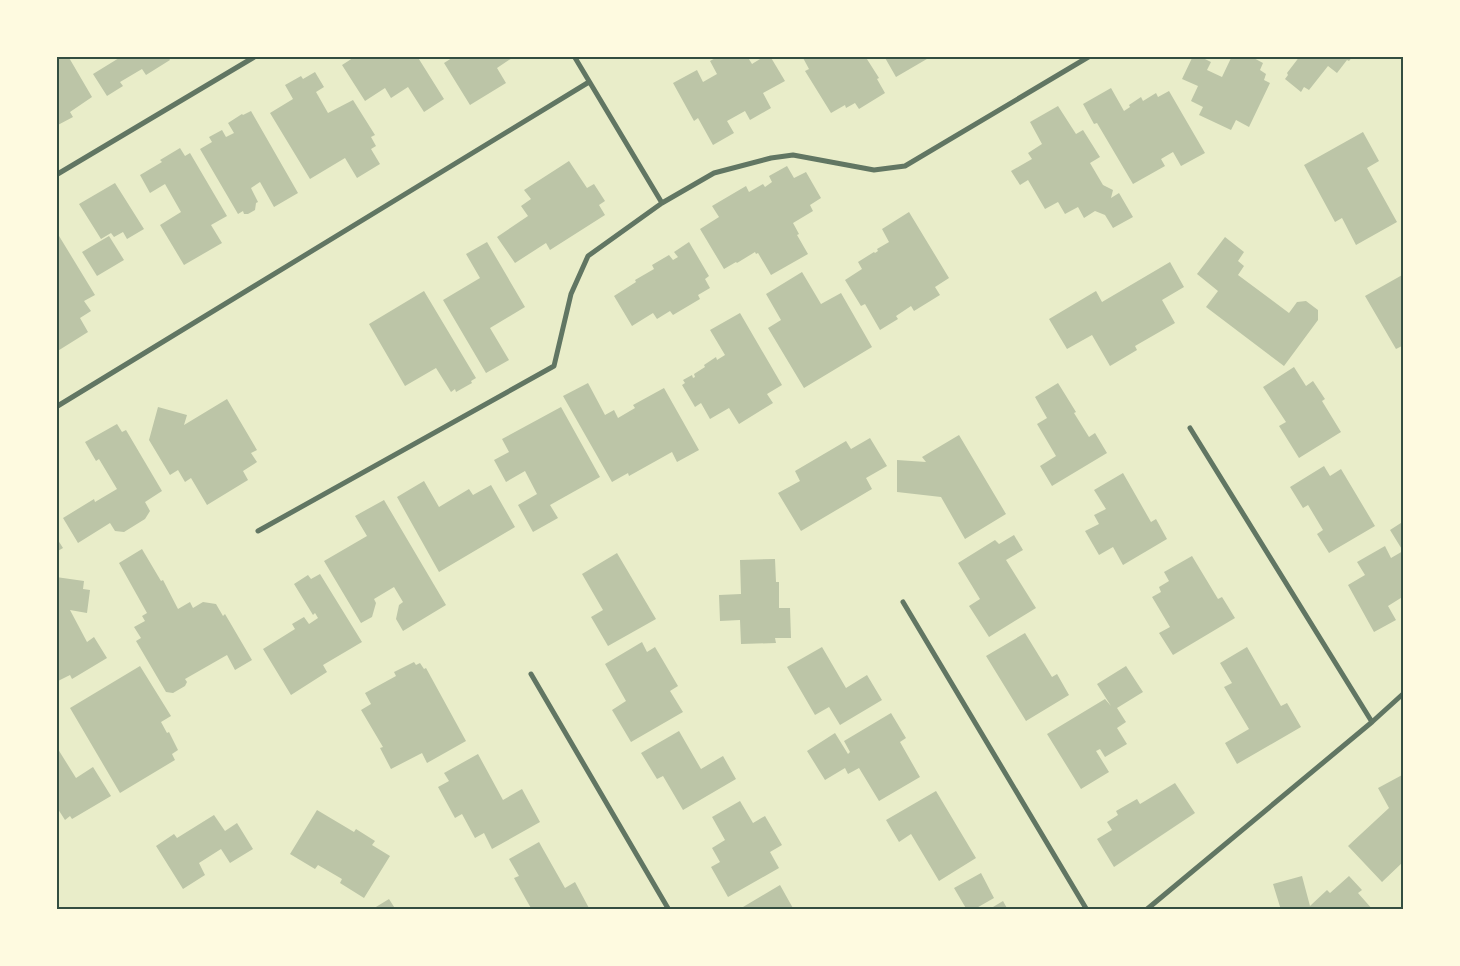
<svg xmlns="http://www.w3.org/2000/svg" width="1460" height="966" font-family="Figtree,sans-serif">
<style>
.building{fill:#bcc5a7}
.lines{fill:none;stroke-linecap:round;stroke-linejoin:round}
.minor{stroke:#617663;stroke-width:5}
.neatline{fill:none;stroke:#344e41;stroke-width:2}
</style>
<rect width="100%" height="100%" fill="#e9edc9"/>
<path class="building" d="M56 56H68L92 97 70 112 73 117 56 126Z
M118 56H168L170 60 146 75 142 69 120 82 123 86 107 96 93 74 119 58Z
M356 56H417L444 99 424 112 408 87 391 98 385 88 365 101 342 65Z
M455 56H515L497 68 506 83 470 105 444 63Z
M719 56H747L752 64 765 56H770L785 81 763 93 771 108 750 120 745 111 727 121 734 133 713 145 698 118 694 121 673 83 697 70 703 82 717 74 710 61Z
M802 56H865L879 78 877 79 885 93 859 109 855 103 846 108 845 105 831 113 805 71 809 69Z
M884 56H932L896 77Z
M1193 56H1199L1211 62 1207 70 1222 77 1232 56H1250L1263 63 1260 70 1266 74 1264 80 1270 83 1249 127 1236 120 1231 130 1199 115 1203 107 1191 101 1198 86 1182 79Z
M1300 56H1353L1349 61 1347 60 1337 73 1328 66 1309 90 1304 87 1301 92 1285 79 1288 75 1287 73Z
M315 72 324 87 316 92 328 113 353 100 375 135 371 137 376 146 371 149 380 164 357 178 345 158 310 179 270 113 293 99 285 85 301 76 303 79Z
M1111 88 1124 111 1130 107 1129 105 1141 97 1143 101 1156 93 1158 97 1169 91 1205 153 1181 166 1173 152 1161 159 1165 166 1133 184 1097 123 1094 124 1083 104Z
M1058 106 1076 134 1083 130 1100 157 1090 163 1103 185 1113 190 1111 198 1119 193 1133 217 1113 228 1105 215 1095 211 1084 218 1078 207 1065 214 1058 202 1045 209 1028 180 1020 185 1011 171 1032 159 1028 153 1042 144 1030 122Z
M251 111 298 193 274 207 260 182 251 188 258 202 256 203 255 210 248 214H244L243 211 238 214 200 149 212 142 209 137 222 130 226 137 234 133 228 123 242 114 243 115Z
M1363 132 1379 161 1367 168 1397 222 1356 245 1342 218 1335 222 1304 165Z
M180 148 185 156 190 153 227 216 211 225 222 243 184 265 160 225 181 212 165 184 150 193 140 175 162 162 160 160Z
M569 161 587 188 594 184 605 201 599 205 605 215 550 250 546 243 515 263 497 237 528 216 521 206 531 199 524 190Z
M787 166 794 178 806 172 821 198 810 205 813 211 793 223 799 234 797 235 808 254 771 275 758 253 756 254 755 252 737 263 736 262 724 269 700 229 719 217 712 206 746 186 749 192 763 184 765 187 772 182 769 176Z
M115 183 144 229 127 239 123 232 114 237 111 233 101 239 79 204Z
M909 212 949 278 935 287 940 295 914 311 911 306 896 316 898 319 880 330 865 304 861 306 845 280 862 269 858 262 874 252 875 253 878 251 877 249 889 242 882 229Z
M56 231 95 295 84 301 91 311 80 318 88 332 56 352Z
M109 236 124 260 97 276 82 252Z
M1225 237 1244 252 1238 261 1244 266 1238 275 1289 313 1297 302 1306 301 1318 310V320L1284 366 1206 307 1218 291 1197 274Z
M487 242 525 307 490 328 509 360 486 373 443 300 480 278 466 254Z
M689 242 709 276 705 279 710 288 698 295 700 299 673 315 670 311 657 319 653 313 632 326 614 296 636 282 635 280 654 269 652 265 669 255 673 260 678 257 674 252Z
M1170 262 1184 287 1162 300 1175 323 1135 346 1137 350 1110 366 1092 335 1067 349 1049 319 1096 291 1102 302Z
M802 272 821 304 841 293 872 347 804 388 768 328 781 320 766 294Z
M1404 274V345L1396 349 1365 296Z
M424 291 476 378 471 381 472 383 456 392 455 389 451 392 436 368 405 386 369 324Z
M740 313 782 385 767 394 773 403 739 424 729 408 710 419 701 403 695 407 682 385 685 383 683 380 692 375 693 378 695 377 694 374 705 367 704 365 716 357 717 360 725 355 710 330Z
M1294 367 1306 386 1313 381 1325 399 1322 401 1341 432 1299 458 1279 426 1286 422 1263 387Z
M588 383 605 415 614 410 618 418 635 408 633 405 664 388 699 450 677 462 672 452 629 476 628 473 612 482 563 396Z
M1058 383 1076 412 1074 413 1089 437 1095 433 1107 453 1052 486 1040 466 1056 456 1037 424 1047 418 1035 397Z
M227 399 257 450 251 453 257 462 243 471 248 480 207 505 191 478 185 482 178 470 170 475 149 440 158 407 187 415 184 425Z
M561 407 600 477 550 505 558 518 533 532 518 505 537 494 525 471 506 482 494 460 509 452 502 439Z
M117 424 122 432 126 430 162 491 145 502 150 511 145 519 124 532 115 531 110 523 78 543 63 518 94 499 95 502 117 489 99 459 96 461 85 442Z
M959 435 1006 514 965 539 941 497 897 492V460L926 462 922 457Z
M870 438 887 466 866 478 872 489 801 531 778 493 800 481 795 471 846 441 851 449Z
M1324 466 1330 476 1341 469 1375 526 1329 553 1317 534 1323 530 1308 505 1303 508 1290 487Z
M1123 473 1151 522 1156 519 1167 539 1123 565 1113 547 1099 555 1085 531 1099 524 1094 515 1106 509 1094 490Z
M424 481 439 507 469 489 473 495 491 485 515 527 439 572 397 497Z
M384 500 446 605 403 631 396 619 399 605 403 602 394 587 374 599 376 603 372 617 361 623 324 561 367 536 355 516Z
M1404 521V596L1388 606 1396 620 1374 632 1348 585 1365 575 1357 562 1385 546 1391 558 1403 551 1390 530Z
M1014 535 1023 550 1006 560 1036 608 989 637 969 606 980 599 958 563 995 540 999 544Z
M56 537 63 548 56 552Z
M142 549 158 576 161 581 163 580 178 609 190 602 193 608 203 602 216 604 223 616 225 614 252 660 235 670 227 655 185 679 187 682 185 686 173 693 166 692 136 641 141 638 134 627 145 621 142 616 147 613 119 563Z
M617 553 656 619 608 646 591 617 603 610 582 574Z
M1192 556 1218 599 1222 597 1235 618 1173 655 1159 633 1170 627 1152 597 1161 592 1159 587 1169 581 1164 572Z
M775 559 776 582H779V608H790L791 638H775L776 643 741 644 740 620 720 621 719 595 741 594 740 560Z
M320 574 362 642 323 665 327 672 291 695 263 649 295 629 292 624 304 617 309 624 318 618 315 613 313 615 294 584 308 575 311 579Z
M56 577 84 581 83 589 90 590 87 613 70 610 87 642 94 637 107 658 72 679 70 675 58 681 56 678Z
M1025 633 1052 677 1057 674 1069 695 1026 721 986 656Z
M642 642 647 652 655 647 678 686 670 691 683 712 631 742 612 710 626 701 605 664Z
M822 647 846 688 867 675 882 700 840 725 829 707 815 715 787 667Z
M1247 647 1281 706 1287 703 1301 727 1237 764 1225 743 1249 729 1224 687 1232 683 1220 663Z
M414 662 416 665 420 663 424 669 426 668 466 741 427 763 422 753 391 769 380 748 383 747 361 710 371 704 365 693 396 676 394 672Z
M140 666 171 716 161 722 167 733 169 732 178 750 172 754 175 760 120 793 70 708Z
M1126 666 1143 692 1117 708 1126 722 1117 728 1127 744 1105 757 1100 749 1096 751 1109 772 1081 789 1047 734 1105 699 1111 706 1097 684Z
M891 713 906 738 900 742 920 777 879 801 859 768 848 774 845 768 825 780 807 751 835 733 848 754 850 752 844 741Z
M679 731 701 769 723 756 736 779 683 810 663 776 657 779 641 753Z
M56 746 76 778 93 767 111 796 72 819 70 816 65 820 56 806Z
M478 754 503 800 522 789 540 822 492 849 484 833 475 838 462 814 455 818 438 787 449 781 444 773Z
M1404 774V861L1382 882 1348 846 1389 808 1378 788Z
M1175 783 1195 813 1114 867 1097 839 1112 830 1107 822 1118 815 1116 811 1137 799 1140 804Z
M936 791 976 858 939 881 911 834 899 842 886 820Z
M740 801 753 823 765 816 782 845 770 852 779 868 728 897 711 867 720 862 712 848 725 840 712 817Z
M317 810 354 832 356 829 375 841 372 845 390 856 364 898 340 883 342 879 318 865 315 869 290 854Z
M214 815 225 831 237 823 253 849 230 863 221 849 199 863 205 875 183 889 156 846 174 834 177 838Z
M539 842 565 888 575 882 590 910H532L514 878 519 876 509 859Z
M981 873 994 898 973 910H967L954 888Z
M1302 876 1310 906 1327 890 1330 893 1349 876 1362 890 1358 893 1373 910H1281L1273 884Z
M780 885 794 910H738Z
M389 899 396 910H371Z
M1003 901 1008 910H988Z"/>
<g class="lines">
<path class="minor" d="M574 56 662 203
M56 175 256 56
M56 407 589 82
M1190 428 1372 722
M258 531 554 366 571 294 588 256 662 203 714 173 771 158 793 155 874 170 905 166 1090 56
M903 602 1087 910
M531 674 669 910
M1146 910 1372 722 1404 693"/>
</g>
<rect width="1460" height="966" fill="none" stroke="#fefae0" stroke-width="115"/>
<rect x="58" y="58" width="1344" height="850" class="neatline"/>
</svg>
